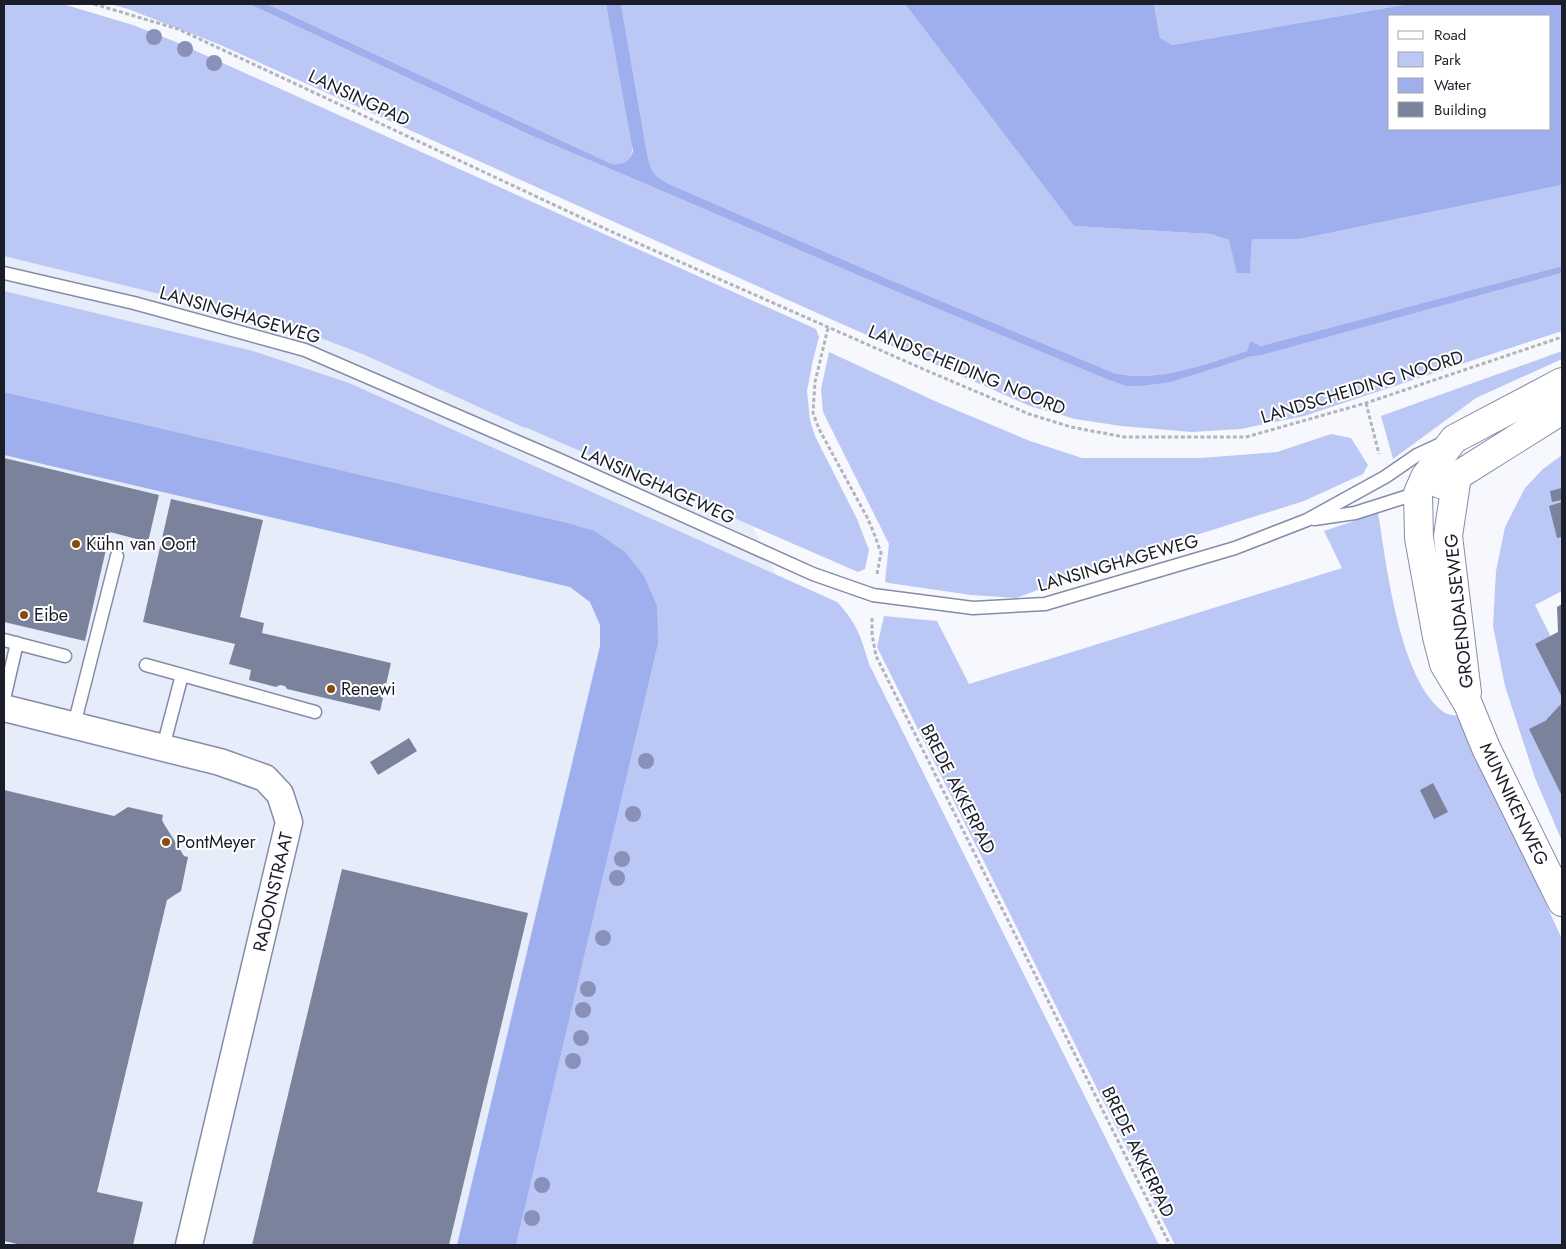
<svg xmlns="http://www.w3.org/2000/svg" width="1566" height="1249" font-family="Jost,sans-serif">
<style>
.built{fill:#e7ecfa}
.green{fill:#bbc7f4}
.water{fill:#9fafed;fill-rule:evenodd}
.building{fill:#7a829c}
.lines{fill:none;stroke-linecap:round;stroke-linejoin:round}
.service-casing{stroke:#858ca7;stroke-width:15}
.minor-casing{stroke:#858ca7;stroke-width:29}
.tertiary-casing{stroke:#858ca7;stroke-width:30}
.path{stroke:#b2b4bb;stroke-width:3;stroke-dasharray:4 2.5;stroke-linecap:butt}
.service{stroke:#fff;stroke-width:12}
.minor{stroke:#fff;stroke-width:26}
.tertiary{stroke:#fff;stroke-width:28}
.tree{fill:#8990ba}
.poi-dot{fill:#894a0f;stroke:#fff;stroke-width:2}
.labels{text-anchor:middle;stroke-width:4;stroke-linejoin:round;paint-order:stroke}
.street-label{font-size:18px;fill:#1b1e28;stroke:#fff}
.poi-label{font-size:18px;fill:#1b1e28;stroke:#fff;text-anchor:start}
</style>
<rect width="100%" height="100%" fill="#f6f8fe"/>
<path class="built" d="M4 205 740 501 964 954 1106 1245H4Z"/>
<path class="green" d="M4 4H60L66 5 133 25 176 42 816 329 819 337 813 360 807 391 810 420 815 436 857 519 869 550 865 569 858 572 525 427V428L365 355 323 339 266 320 4 256Z
M110 4H249L530 135 648 185 876 283 1111 381 1126 386 1249 357 1263 355 1562 273V331L1304 416 1241 429 1192 432 1121 426 1075 419 1030 406 835 321 218 44 128 9Z
M267 4H606L631 134C633 151 635 167 612 164Z
M621 4H905L1074 226 1210 234 1229 240 1250 272 1252 239H1300L1562 185V266L1261 346 1253 342 1247 351C1204 364 1159 383 1114 373L881 276 669 184C652 175 651 171 647 153Z
M1154 4H1409L1172 45 1160 38Z
M4 291 253 351 349 383 837 602C857 623 861 637 869 664L1159 1245H516L658 644 624 551 595 531 568 523 4 392Z
M1562 351V359L1476 398 1393 459 1381 416Z
M829 352 937 402 1030 441 1082 458H1200L1277 452 1331 434 1351 438 1368 465 1363 474 1304 501 1127 557 1016 598 971 595 889 583 885 582 889 544 823 412 821 389Z
M1562 455V591L1535 605 1562 659V841L1535 778 1505 686 1493 626 1496 571 1505 527 1525 488 1543 469Z
M1378 513C1387 566 1399 681 1445 713 1449 715 1455 715 1460 716L1562 939V1245H1175L877 647 884 616 937 621 969 684 1342 568 1324 531Z"/>
<path class="water" d="M249 4H267L612 164C623 165 630 162 633 151L606 4H621L647 153C651 171 652 175 669 184L881 276 1114 373C1159 383 1204 364 1247 351L1250 342H1253L1261 346 1562 266V273L1263 355 1249 357 1171 382 1140 386H1126L1111 381 876 283 648 185 530 135Z
M905 4H1154L1160 38 1172 45 1409 4H1562V185L1300 239H1252L1250 273H1237L1229 240 1210 234 1074 226ZM1390 16H1550V129H1390Z
M4 392 568 523 595 531 624 551 644 576 657 606 658 644 516 1245H457L600 646V625L590 602 570 587 4 455Z"/>
<path class="building" d="M4 458 159 495 148 542 110 532 85 641 4 622Z
M1562 488V500L1552 502 1550 491Z
M171 499 263 520 240 617 264 623 262 633 391 663 380 711 287 689 285 686 280 685 276 687 249 680 251 670 229 664 235 644 143 622Z
M1562 502V537L1557 538 1549 506Z
M1562 604V697L1535 644 1558 632 1557 607Z
M1562 703V796L1529 729 1547 720V719Z
M409 738 417 751 378 775 370 762Z
M1433 783 1448 812 1434 819 1420 790Z
M4 790 114 816 128 807 163 815 162 820 164 824 184 856 188 857 181 891 167 900 97 1192 143 1202 133 1245H22L4 1241Z
M342 869 528 913 449 1245H252Z"/>
<g class="lines">
<defs>
<path id="service" d="M4 273 134 303 305 350 562 461 813 574 873 595 973 608 1045 604 1235 548 1307 520 1385 477 1417 455 1443 443
M1314 519 1355 513 1418 493
M4 640 65 656
M146 665 315 712
M4 699 17 643
M74 725 117 556
M163 747 182 675"/>
<path id="minor" d="M4 708 220 762 265 778 280 794 289 822 189 1245"/>
<path id="tertiary" d="M1562 382 1454 439 1425 477 1418 493 1419 538 1437 637 1444 664 1468 704 1486 748 1562 902
M1457 476 1448 536 1467 693
M1440 484 1457 476 1562 410"/>
</defs>
<use href="#service" class="service-casing"/>
<use href="#minor" class="minor-casing"/>
<use href="#tertiary" class="tertiary-casing"/>
<path class="path" d="M94 4 178 29 608 230 923 369 1029 414 1071 427 1124 437H1246L1366 403 1562 337
M828 328 815 382 813 413 819 429 868 519 875 536 881 553 877 574
M1366 403 1379 454
M872 618V634L876 656 1170 1245"/>
<use href="#service" class="service"/>
<use href="#minor" class="minor"/>
<use href="#tertiary" class="tertiary"/>
</g>
<g class="tree">
<circle cx="154" cy="37" r="8"/>
<circle cx="185" cy="49" r="8"/>
<circle cx="214" cy="63" r="8"/>
<circle cx="646" cy="761" r="8"/>
<circle cx="633" cy="814" r="8"/>
<circle cx="622" cy="859" r="8"/>
<circle cx="617" cy="878" r="8"/>
<circle cx="603" cy="938" r="8"/>
<circle cx="588" cy="989" r="8"/>
<circle cx="583" cy="1010" r="8"/>
<circle cx="581" cy="1038" r="8"/>
<circle cx="573" cy="1061" r="8"/>
<circle cx="542" cy="1185" r="8"/>
<circle cx="532" cy="1218" r="8"/>
</g>
<g class="poi-dot">
<circle cx="76" cy="544" r="5"/>
<circle cx="24" cy="615" r="5"/>
<circle cx="331" cy="689" r="5"/>
<circle cx="166" cy="842" r="5"/>
</g>
<g class="labels">
<g class="street-label">
<text transform="translate(359 98) rotate(25)" y="6">LANSINGPAD</text>
<text transform="translate(240 315) rotate(16)" y="6">LANSINGHAGEWEG</text>
<text transform="translate(967 370) rotate(22)" y="6">LANDSCHEIDING NOORD</text>
<text transform="translate(1362 387) rotate(-17)" y="6">LANDSCHEIDING NOORD</text>
<text transform="translate(658 485) rotate(24)" y="6">LANSINGHAGEWEG</text>
<text transform="translate(1118 563) rotate(-16)" y="6">LANSINGHAGEWEG</text>
<text transform="translate(1459 611) rotate(-96)" y="6">GROENDALSEWEG</text>
<text transform="translate(958 789) rotate(63)" y="6">BREDE AKKERPAD</text>
<text transform="translate(1514 804) rotate(64)" y="6">MUNNIKENWEG</text>
<text transform="translate(273 892) rotate(-77)" y="6">RADONSTRAAT</text>
<text transform="translate(1138 1152) rotate(64)" y="6">BREDE AKKERPAD</text>
</g>
<g class="poi-label">
<text x="86" y="550">Kühn van Oort</text>
<text x="34" y="621">Eibe</text>
<text x="341" y="695">Renewi</text>
<text x="176" y="848">PontMeyer</text>
</g>
</g>
<rect width="1566" height="1249" fill="none" stroke="#1b1e28" stroke-width="10"/>
<rect x="1388" y="15" width="162" height="115" fill="#ffffff" stroke="#a4a5a9"/>
<rect x="1398" y="31" width="25" height="8" fill="#ffffff" stroke="#a4a5a9"/>
<text x="1434" y="40" font-size="15" fill="#1b1e28">Road</text>
<rect x="1398" y="52" width="25" height="15" fill="#bbc7f4" stroke="#a4a5a9"/>
<text x="1434" y="65" font-size="15" fill="#1b1e28">Park</text>
<rect x="1398" y="78" width="25" height="15" fill="#9fafed" stroke="#a4a5a9"/>
<text x="1434" y="90" font-size="15" fill="#1b1e28">Water</text>
<rect x="1398" y="102" width="25" height="15" fill="#7a829c" stroke="#a4a5a9"/>
<text x="1434" y="115" font-size="15" fill="#1b1e28">Building</text>
</svg>
